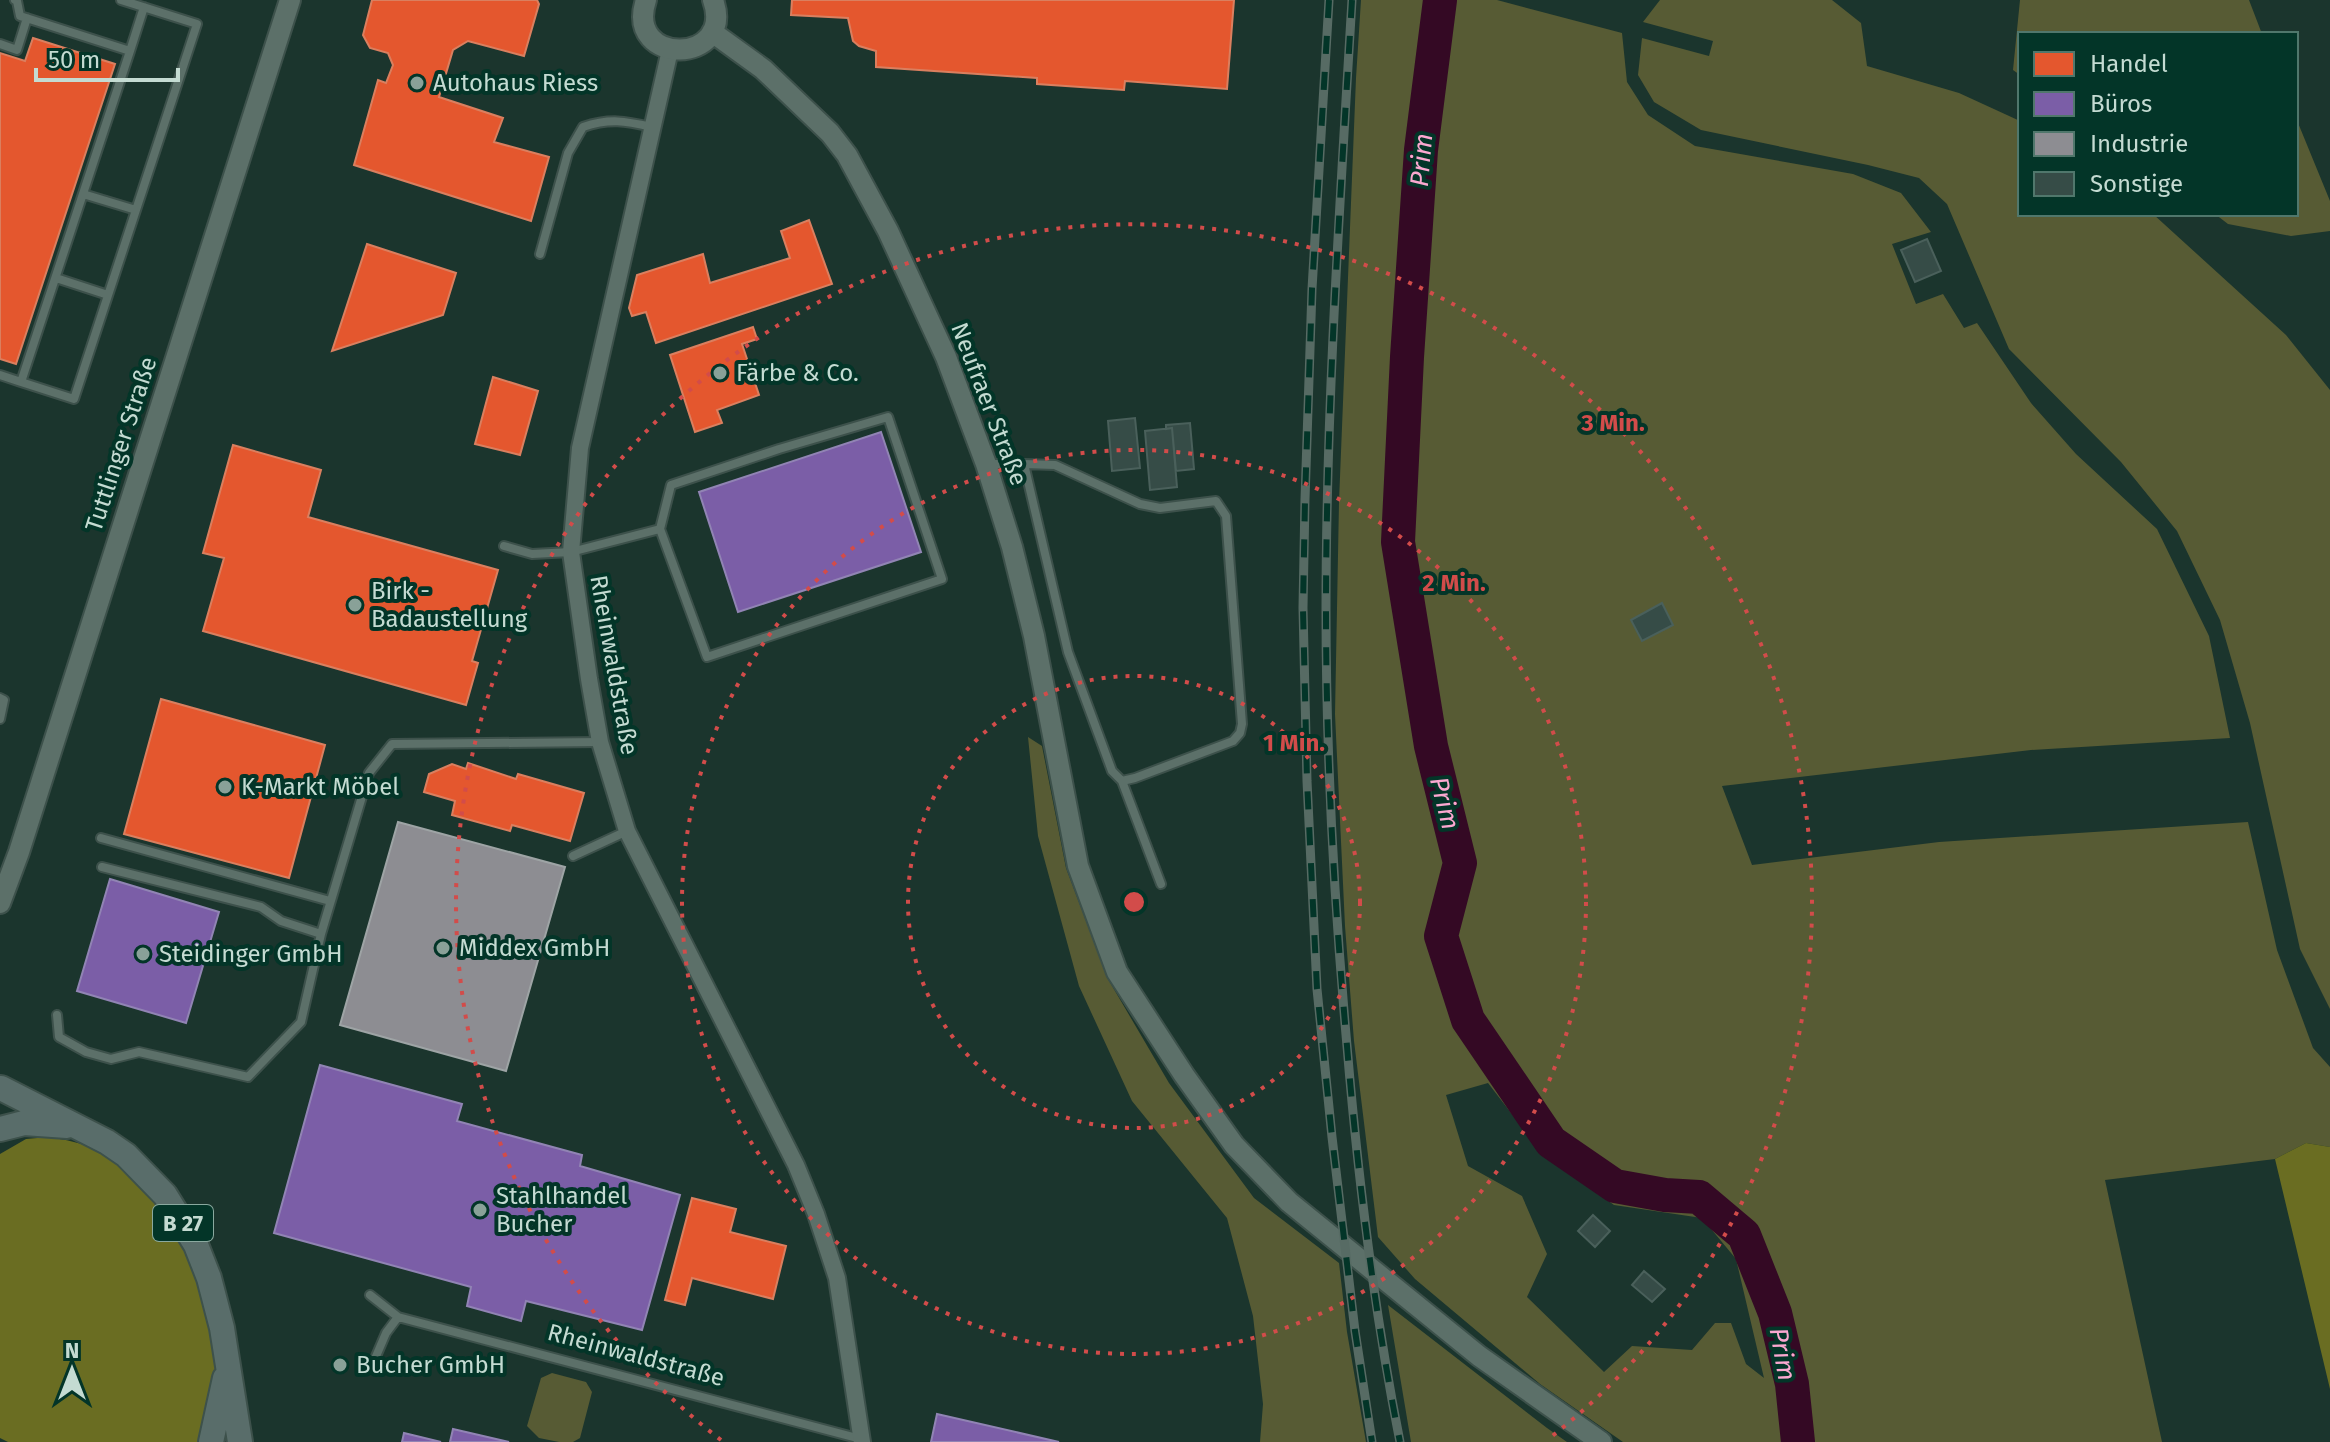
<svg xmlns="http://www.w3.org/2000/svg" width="2330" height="1442" font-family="'Fira Sans',sans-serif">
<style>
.green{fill:#575b34;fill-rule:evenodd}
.forest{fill:#6a6d22}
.shops{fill:#e4572e;stroke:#da7f5f;stroke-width:2}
.offices{fill:#7b5ea7;stroke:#9184b4;stroke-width:2}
.industry{fill:#8d8d92;stroke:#9ea4a5;stroke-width:2}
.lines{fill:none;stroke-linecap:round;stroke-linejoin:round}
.river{stroke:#340924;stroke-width:34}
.building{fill:#364c47;stroke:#4a605b;stroke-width:2}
.service-casing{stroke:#3d514b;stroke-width:12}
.minor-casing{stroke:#3d514b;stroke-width:20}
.tertiary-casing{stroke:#3d514b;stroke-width:24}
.primary-casing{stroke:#3d514b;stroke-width:28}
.service{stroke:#5c7069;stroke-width:8}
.minor{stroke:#5c7069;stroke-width:16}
.tertiary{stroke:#5c7069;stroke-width:20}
.primary{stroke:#596d6a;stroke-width:24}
.rail-casing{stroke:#576b64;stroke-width:9}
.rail{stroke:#033528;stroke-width:6;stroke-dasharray:18;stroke-linecap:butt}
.ring{fill:none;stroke:#d24c4a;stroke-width:4;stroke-dasharray:4 8}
.poi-dot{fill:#89a198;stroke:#033528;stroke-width:3}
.labels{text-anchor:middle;stroke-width:8;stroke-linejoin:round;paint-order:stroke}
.shield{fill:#033528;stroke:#8aa99f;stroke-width:2}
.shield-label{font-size:22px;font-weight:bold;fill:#c4dbd2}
.poi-label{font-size:24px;fill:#c4dbd2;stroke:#033528;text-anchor:start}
.street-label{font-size:24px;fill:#c4dbd2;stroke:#033528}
.water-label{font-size:26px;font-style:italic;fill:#fba8d0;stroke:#033528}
.centre{fill:#d24c4a;stroke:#033528;stroke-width:4}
.ring-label{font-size:24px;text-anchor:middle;font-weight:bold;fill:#d24c4a;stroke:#033528;stroke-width:8;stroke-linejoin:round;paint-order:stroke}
</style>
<rect width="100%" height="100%" fill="#1b352d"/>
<path class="green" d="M1361 0H1497L1622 33 1627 82 1648 115 1695 146 1853 174 1901 193 1931 232 1892 244 1916 304 1943 294 1964 328 1977 323 2031 403 2076 454 2157 529 2209 636 2230 738 2031 750 1722 786 1752 865 1939 842 2248 822 2277 950 2313 1048 2330 1067V1147L2306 1143 2275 1159 2105 1180 2162 1442H1623L1540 1384 1415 1279 1378 1237 1354 1041 1345 926 1335 714 1339 502 1356 78ZM1661 604 1673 625 1642 641 1631 620ZM1488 1083 1541 1152 1614 1205 1702 1218 1736 1259 1764 1378 1746 1364 1731 1323H1715L1692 1350 1632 1346 1604 1372 1527 1297 1547 1254 1522 1196 1468 1166 1446 1095Z
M1660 0H1832L1861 23 1867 66 1959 93 2020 121V214H2153L2286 335 2330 390V1009L2300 949 2250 723 2220 620 2177 531 2121 462 2009 349 1947 204 1919 178 1868 165 1701 130 1654 102 1638 75 1642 38 1709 56 1713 41 1643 22Z
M2020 0H2249L2262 34H2020V75L2013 70Z
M2296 118 2330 201V231L2291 236 2228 224 2215 214H2296Z
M1028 737 1042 746 1066 868 1108 979 1169 1083 1254 1198 1339 1263 1347 1332 1366 1442H1260L1263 1404 1253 1316 1227 1218 1132 1101 1079 986 1038 836Z
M1388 1305 1547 1428 1567 1442H1411Z
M552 1373 586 1382 592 1392 580 1438 573 1442H559L539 1438 527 1426 541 1378Z"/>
<path class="forest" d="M49 1137C65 1140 81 1142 96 1150 168 1189 220 1302 215 1382 214 1402 206 1423 201 1442H8L0 1438V1154L26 1139Z
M2306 1143 2330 1147V1389L2275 1159Z"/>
<path class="shops" d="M372 0H537L539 4 524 56 468 41 453 50 439 97 503 118 494 142 549 157 531 221 354 165 378 80 386 83 393 65 388 53 370 48 363 35Z
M792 0H1234L1227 89 1125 81 1124 90 1037 84V78L876 67V51L859 46 853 41 848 18 791 15Z
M33 38 115 64 16 364 0 359V53L25 61Z
M809 220 832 284 656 343 646 312 632 316 629 308 637 275 703 254 710 283 790 258 781 231Z
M367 244 456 273 443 315 332 351Z
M753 327 757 339 742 344 759 395 717 410 722 423 695 432 670 355Z
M493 377 538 391 520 455 475 444Z
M233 445 321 470 308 517 498 570 472 661 478 663 466 705 203 631 224 558 203 553Z
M161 699 325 745 289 878 124 834Z
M468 763 516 779 518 774 584 793 570 841 512 825 510 831 452 815 455 801 424 792 429 774 452 764 466 769Z
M692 1198 736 1209 730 1232 786 1246 773 1299 692 1278 685 1305 665 1300Z"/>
<path class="offices" d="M881 432 921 552 738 612 699 492Z
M110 879 219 912 186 1023 77 991Z
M320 1065 462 1104 457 1121 582 1155 580 1166 680 1195 642 1330 526 1301 521 1321 467 1306 471 1287 274 1233Z
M937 1414 1059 1442H931Z
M453 1429 509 1442H450Z
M404 1433 441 1442H402Z"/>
<path class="industry" d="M398 822 565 867 506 1071 340 1025Z"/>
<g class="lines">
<path class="river" d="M1440 0 1421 150 1407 357 1398 542 1431 746 1460 863 1441 936 1468 1020 1551 1142 1615 1186 1665 1195 1699 1197 1744 1235 1775 1313 1792 1384 1798 1442"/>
</g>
<path class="building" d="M1927 239 1941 271 1915 282 1901 250Z
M1135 418 1140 468 1112 471 1108 421Z
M1190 423 1194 469 1176 471 1172 428 1166 429V425Z
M1172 428 1177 487 1150 490 1145 431Z
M1662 603 1673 625 1642 641 1631 620Z
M1593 1215 1610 1231 1595 1247 1578 1231Z
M1644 1271 1665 1289 1652 1302 1632 1285Z"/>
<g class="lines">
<defs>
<path id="service" d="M15 0 17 1 20 16 130 51 21 382 74 399 197 24 121 0
M0 44 17 50 27 18
M130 51 144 7
M83 194 136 210
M540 254 568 153 583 127C610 118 625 121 652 127
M56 278 108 295
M0 375 21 382
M987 464H1024L1068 652 1112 771 1122 781 1135 778 1233 741 1240 733 1242 724 1226 516 1216 501 1160 508 1140 504 1055 465 1024 464
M504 546 532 554 571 552 660 529 707 657 942 579 888 417 779 449 671 485 660 529
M0 698 4 700 0 719
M1122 781 1161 884
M101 838 330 901
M573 856 627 831
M102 867 261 907 281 921 321 934
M57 1015 59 1037 86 1052 111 1059 139 1052 248 1077 301 1022 321 934 369 773 392 744 600 742
M370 1295 398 1317 861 1439
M374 1361 386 1333 398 1317"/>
<path id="minor" d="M670 50 580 448 571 552 589 679 600 742 627 831 796 1165 816 1214 837 1278 862 1442"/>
<path id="tertiary" d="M646 0C624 67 736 65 713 0
M712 32 763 69 830 133 847 155 888 231 946 357 986 464 1012 547 1034 636 1078 866 1117 972 1184 1075 1234 1145 1289 1202 1479 1356 1601 1442
M0 903 19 852 290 0"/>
<path id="primary" d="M1 1088 107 1142 126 1155 165 1195 196 1245 209 1278 222 1328 240 1442
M0 1129 24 1123 67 1126
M211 1442 225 1378"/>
</defs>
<use href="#service" class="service-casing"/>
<use href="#minor" class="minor-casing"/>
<use href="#tertiary" class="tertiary-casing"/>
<use href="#primary" class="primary-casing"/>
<use href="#service" class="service"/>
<use href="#minor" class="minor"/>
<use href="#tertiary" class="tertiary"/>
<use href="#primary" class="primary"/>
<defs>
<path id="rail" d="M1329 0 1312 289 1305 499 1303 608 1307 781 1317 989 1332 1137 1355 1331 1372 1442
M1352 0C1340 203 1326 407 1326 610 1326 755 1334 901 1347 1046 1358 1178 1374 1311 1400 1442"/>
</defs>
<use href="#rail" class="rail-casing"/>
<use href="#rail" class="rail"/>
</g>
<g class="ring">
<circle cx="1134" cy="902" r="226"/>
<circle cx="1134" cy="902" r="452"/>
<path d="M721 1440A678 678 0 1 1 1547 1440"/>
</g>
<g class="poi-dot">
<circle cx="417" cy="83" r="8"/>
<circle cx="720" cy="373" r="8"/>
<circle cx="355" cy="605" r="8"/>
<circle cx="225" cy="787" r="8"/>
<circle cx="443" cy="948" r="8"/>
<circle cx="143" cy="954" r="8"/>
<circle cx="480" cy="1210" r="8"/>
<circle cx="340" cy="1365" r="8"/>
</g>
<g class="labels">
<rect class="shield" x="153" y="1205" width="60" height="36" rx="6"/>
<g class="shield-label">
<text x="183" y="1231">B 27</text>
</g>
<g class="poi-label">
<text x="433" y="91">Autohaus Riess</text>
<text x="736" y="381">Färbe &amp; Co.</text>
<text x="371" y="599">Birk -<tspan x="371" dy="28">Badaustellung</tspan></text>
<text x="241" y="795">K-Markt Möbel</text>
<text x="459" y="956">Middex GmbH</text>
<text x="159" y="962">Steidinger GmbH</text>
<text x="496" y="1204">Stahlhandel<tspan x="496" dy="28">Bucher</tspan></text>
<text x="356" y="1373">Bucher GmbH</text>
</g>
<g class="street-label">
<text transform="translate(989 404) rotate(69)" y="8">Neufraer Straße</text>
<text transform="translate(121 444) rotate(-72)" y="8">Tuttlinger Straße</text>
<text transform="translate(614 665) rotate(80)" y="8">Rheinwaldstraße</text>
<text transform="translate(636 1355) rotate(15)" y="8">Rheinwaldstraße</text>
</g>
<g class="water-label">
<text transform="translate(1421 160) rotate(-85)" y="9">Prim</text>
<text transform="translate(1445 803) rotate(76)" y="9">Prim</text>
<text transform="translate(1783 1354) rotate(80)" y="9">Prim</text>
</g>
</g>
<circle cx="1134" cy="902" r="12" class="centre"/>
<g class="ring-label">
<text x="1613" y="431">3 Min.</text>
<text x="1454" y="591">2 Min.</text>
<text x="1294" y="751">1 Min.</text>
</g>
<rect x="2018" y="32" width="280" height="184" fill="#033528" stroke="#50776c" stroke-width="2"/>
<rect x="2034" y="52" width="40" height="24" fill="#e4572e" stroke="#50776c" stroke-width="2"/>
<text x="2090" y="72" font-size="24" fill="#c4dbd2">Handel</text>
<rect x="2034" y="92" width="40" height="24" fill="#7b5ea7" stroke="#50776c" stroke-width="2"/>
<text x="2090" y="112" font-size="24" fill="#c4dbd2">Büros</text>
<rect x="2034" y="132" width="40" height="24" fill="#8d8d92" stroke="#50776c" stroke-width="2"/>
<text x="2090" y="152" font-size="24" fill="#c4dbd2">Industrie</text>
<rect x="2034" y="172" width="40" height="24" fill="#364c47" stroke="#50776c" stroke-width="2"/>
<text x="2090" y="192" font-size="24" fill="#c4dbd2">Sonstige</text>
<g transform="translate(72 1370)" stroke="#033528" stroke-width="6" paint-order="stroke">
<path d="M0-6L14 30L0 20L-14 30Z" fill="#c4dbd2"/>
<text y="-12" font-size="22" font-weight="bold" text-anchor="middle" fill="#c4dbd2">N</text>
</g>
<path d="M36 68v12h142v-12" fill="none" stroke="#c4dbd2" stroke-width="4"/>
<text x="48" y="68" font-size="24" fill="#c4dbd2" stroke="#033528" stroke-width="6" paint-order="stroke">50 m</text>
</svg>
